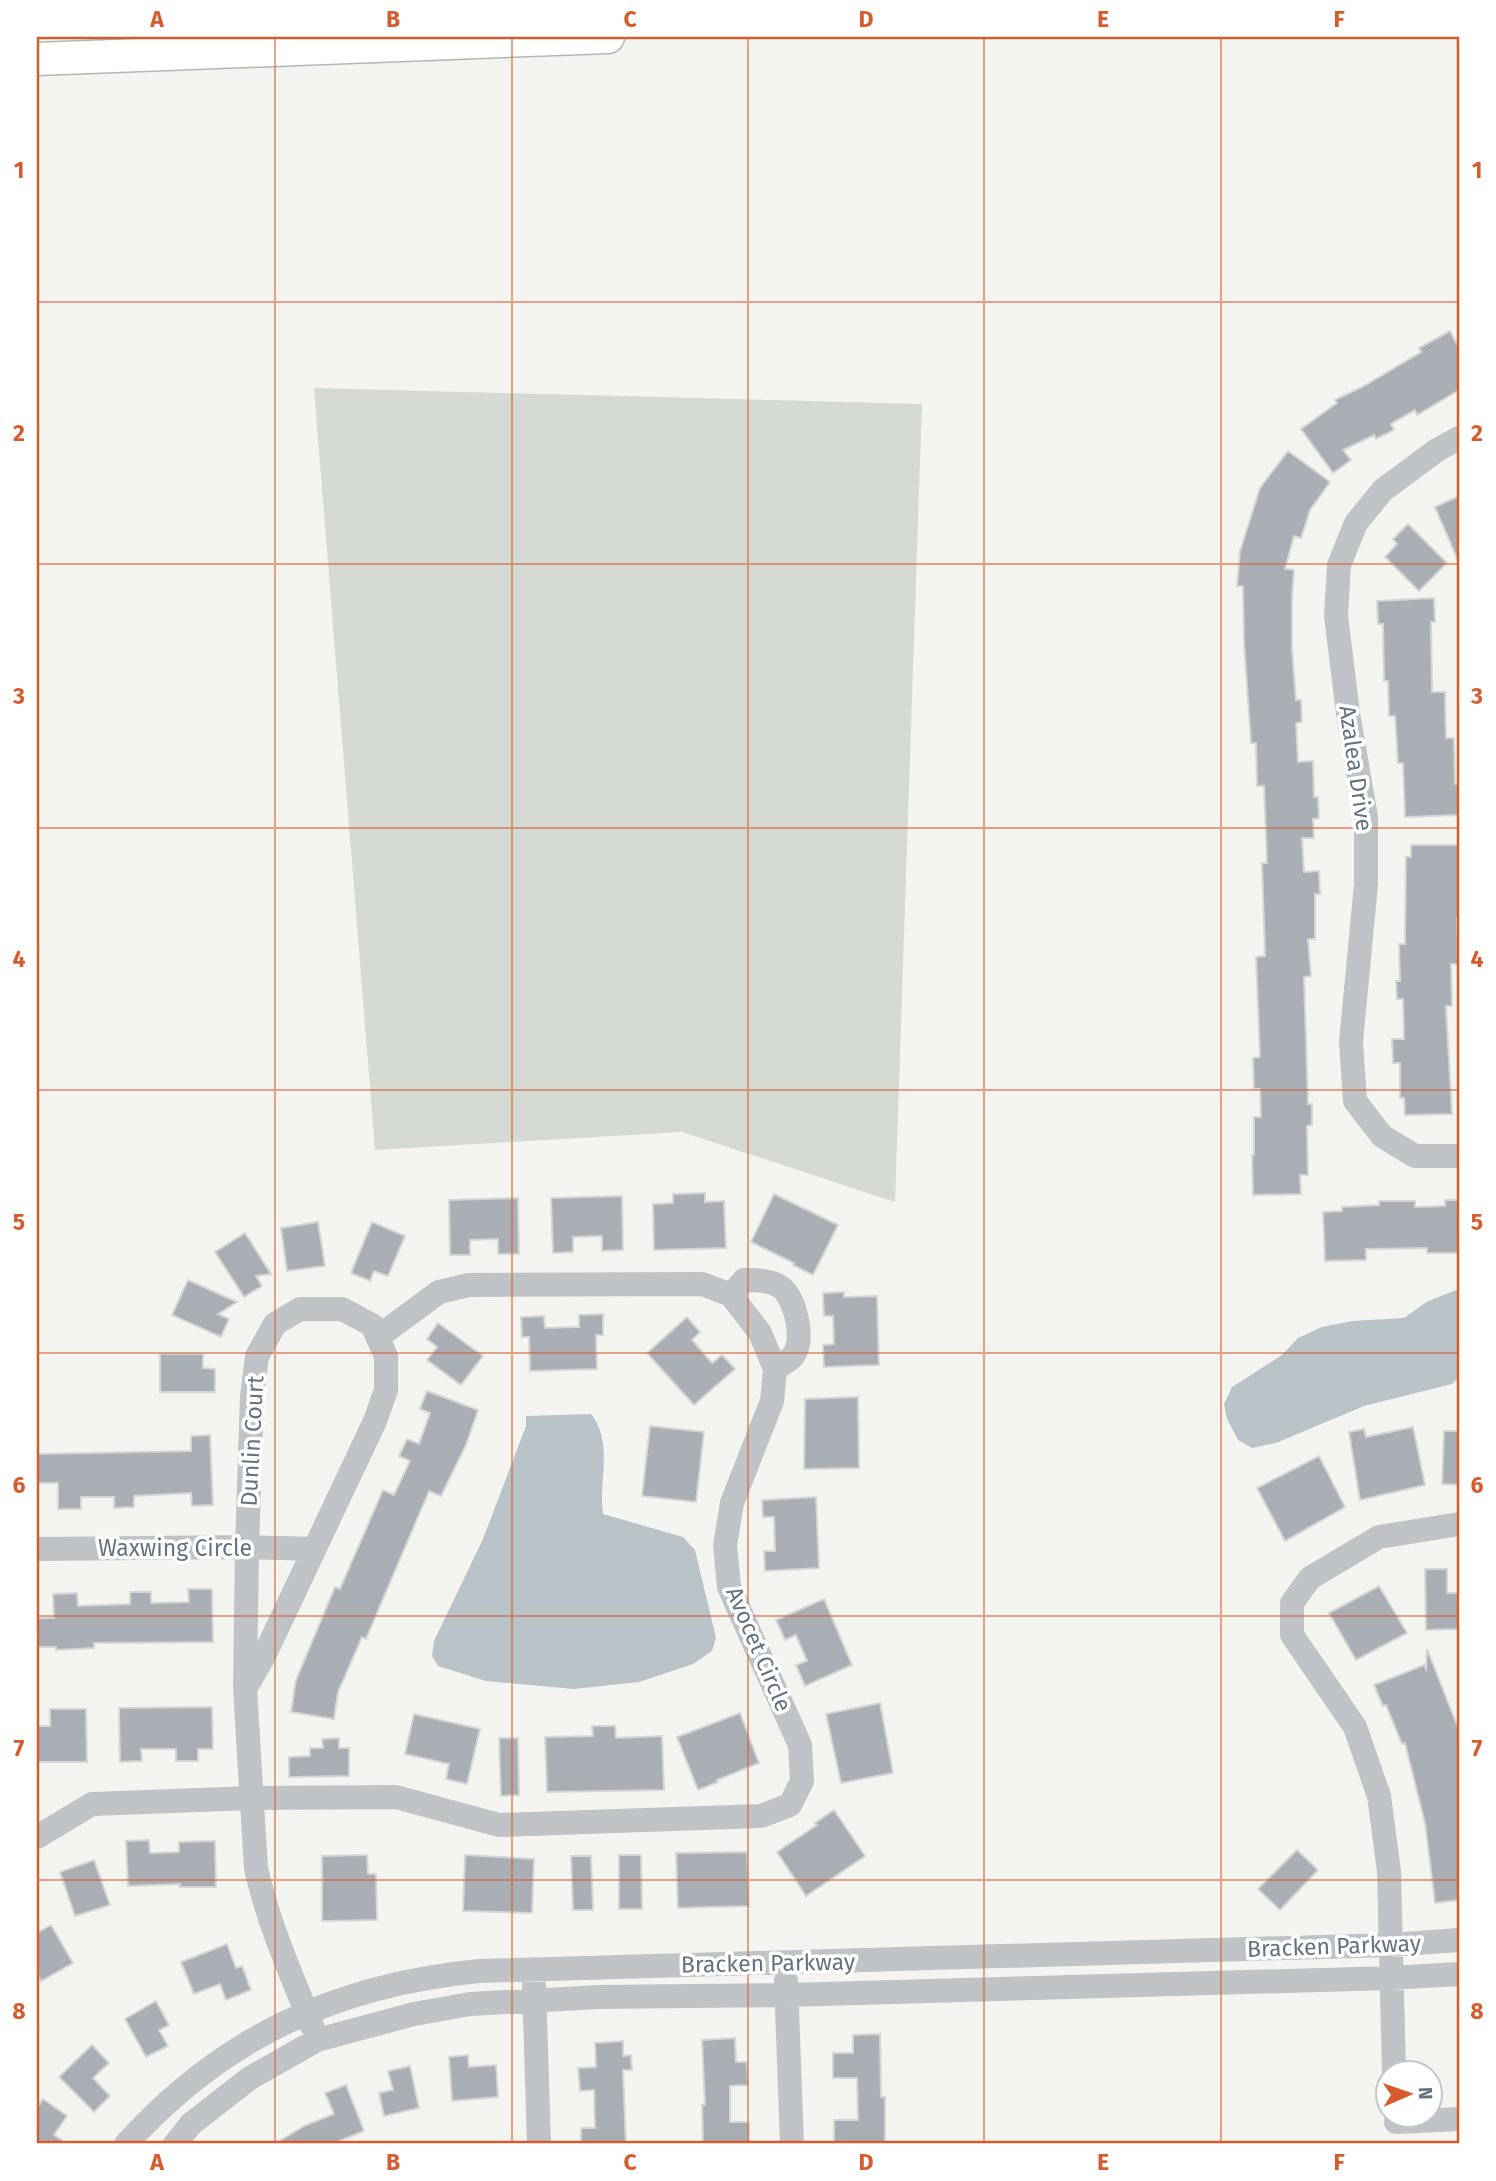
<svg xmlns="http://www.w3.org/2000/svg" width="1496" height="2181" font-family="'Fira Sans',sans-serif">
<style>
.green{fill:#d4dad1}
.water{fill:#b9c2c7}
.building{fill:#a8aeb3;stroke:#d5d5d3;stroke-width:2}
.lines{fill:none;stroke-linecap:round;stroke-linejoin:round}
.major-casing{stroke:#b3b6b9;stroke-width:35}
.minor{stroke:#bfc3c6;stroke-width:24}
.major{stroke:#fff;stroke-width:32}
.grid{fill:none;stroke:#d65b2e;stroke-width:2;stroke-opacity:0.55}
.labels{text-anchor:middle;stroke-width:7;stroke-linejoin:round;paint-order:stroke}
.street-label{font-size:23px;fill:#65727f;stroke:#fff}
.neatline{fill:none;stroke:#d65b2e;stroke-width:2.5}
.grid-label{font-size:23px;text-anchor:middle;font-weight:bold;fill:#d65b2e}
</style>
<rect width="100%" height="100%" fill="#f3f4f0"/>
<path class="green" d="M314 388 922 404 895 1202 682 1132 375 1150Z"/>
<path class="water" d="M1459 1289V1377L1452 1384 1364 1406 1276 1443 1252 1448 1238 1440 1227 1419 1224 1404 1232 1387 1282 1355 1298 1338 1322 1327 1352 1321 1404 1318 1428 1301Z
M591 1414C614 1443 598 1481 603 1514L683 1537 695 1550 716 1638 712 1651 693 1664 639 1682 574 1689 486 1681 438 1666 432 1656 434 1641 483 1539 526 1426V1416Z"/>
<path class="building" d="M1450 331 1459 348V390L1417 415 1415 410 1391 424 1394 430 1376 439 1374 435 1343 450 1351 460 1333 473 1301 429 1337 403 1335 400 1364 386 1421 352 1419 348Z
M1288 451 1330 482 1310 510 1301 538 1294 536 1285 569 1294 570 1292 597V649L1296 700H1301L1302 722 1296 723 1298 762 1313 761 1314 797H1318L1319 818 1313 819 1314 838H1302L1304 872 1319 871 1320 894H1315V939H1308L1311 976 1304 977 1308 1104H1312V1125L1307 1126 1308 1175H1300L1301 1194 1253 1195 1252 1155H1254V1117H1261L1260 1089H1254L1253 1058 1260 1057 1256 957 1265 956 1262 863H1267L1264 786H1257L1256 743H1251L1244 642 1243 586H1237L1240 551 1260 488Z
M1459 496V563L1435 507Z
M1408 524 1447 563 1419 591 1385 557 1397 544 1393 539Z
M1434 598 1435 622H1431L1432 692H1445L1446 738H1454L1455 784H1459V815L1405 817 1403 763H1398L1395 716H1389L1388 681H1384L1383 624H1378L1377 601Z
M1411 845H1459V918H1457L1458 964H1451L1452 1006H1446L1452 1114 1405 1115 1404 1098H1400V1063H1393L1392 1039H1404L1403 999H1397L1396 981H1400L1399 944H1405L1406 857H1411Z
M705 1193V1202L724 1201 726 1248 654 1250 653 1204 673 1203V1194Z
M774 1194 838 1225 813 1275 793 1265 794 1263 751 1242Z
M622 1196 623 1250 602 1251V1236L573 1237V1252L553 1253 551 1198Z
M518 1198 519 1254H498V1239L470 1240V1255H450L449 1200Z
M1445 1200H1459V1253H1427V1248L1366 1249V1260L1325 1261 1323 1212 1342 1211V1207L1379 1205V1201H1415V1207L1445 1206Z
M318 1222 325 1266 287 1271 281 1228Z
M372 1222 405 1236 388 1276 374 1271 370 1281 351 1273Z
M245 1233 271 1274 256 1276 262 1286 244 1297 215 1252Z
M188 1280 237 1302 218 1314 229 1319 221 1337 172 1315Z
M844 1292V1297L877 1296 879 1365 824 1367 823 1345 834 1344 833 1316H824L823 1293Z
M603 1314V1335H596L597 1369 530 1371 529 1337H522L521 1317 544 1316 545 1328 579 1327V1315Z
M687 1317 700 1332 692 1340 712 1363 722 1355 735 1369 694 1405 647 1353Z
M438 1323 483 1356 461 1385 427 1360 437 1347 427 1339Z
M160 1354H203V1368L215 1369V1392H160Z
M427 1391 478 1410 466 1445 441 1496 429 1491 366 1639 362 1637 338 1692 334 1719 291 1712 296 1680 335 1587 340 1589 383 1490 394 1495 410 1461 399 1456 407 1439 419 1444 430 1413 420 1409Z
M858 1397 859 1468 804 1469 805 1399Z
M650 1426 704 1432 696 1502 642 1496Z
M1413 1427 1425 1485 1360 1500 1349 1432 1364 1429 1366 1437Z
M1444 1431H1459V1485L1442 1484Z
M210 1435 213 1505 192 1506 191 1493 134 1496V1507L114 1508V1497H81V1509H58V1483H37V1454L191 1451V1436Z
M1319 1456 1345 1507 1285 1541 1257 1488Z
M816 1497 819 1568 765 1571 764 1551H775L774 1517H763L762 1500Z
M1425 1569H1447V1593H1459V1629L1426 1630Z
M1379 1586 1407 1633 1356 1660 1329 1613Z
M188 1589H212L213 1642 94 1643V1648L56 1650V1647H37V1618H54L53 1594 77 1593 78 1606 130 1604V1592H151V1603L189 1602Z
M824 1599 852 1665 805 1686 796 1665 807 1661 796 1635 785 1640 776 1620Z
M1427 1649 1459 1730V1900L1435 1903 1425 1823 1405 1743 1402 1744 1386 1705 1383 1706 1374 1685 1424 1665 1426 1669Z
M880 1703 893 1773 841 1783 826 1714Z
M212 1707 213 1749H198V1761H176V1749H141L142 1761 120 1762 119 1708Z
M50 1709H86L87 1762H37V1726H50Z
M740 1713 759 1763 717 1780 718 1782 698 1790 677 1737Z
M414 1714 480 1729 467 1784 446 1779 449 1764 405 1754Z
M592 1726H615L616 1738 662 1736 664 1790 547 1792 545 1737 593 1736Z
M339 1738V1748H349V1776L289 1777V1757L310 1756V1748H323L322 1739Z
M499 1738H518L519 1795 501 1796Z
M834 1810 865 1856 806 1896 777 1852 817 1825 815 1823Z
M149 1840 150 1853 179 1852V1842L215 1841 216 1887H180V1884L128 1886 126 1841Z
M1297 1850 1318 1870 1280 1910 1258 1889Z
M747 1852 749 1906 678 1908 676 1853Z
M367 1855 368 1874H376L377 1920 322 1921V1856Z
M465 1855 534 1859 532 1913 463 1911Z
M619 1855H641L642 1909H619Z
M571 1856H591L593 1910H573Z
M94 1860 110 1905 75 1916 60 1872Z
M51 1925 73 1963 41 1981 37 1973V1933Z
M227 1944 236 1968 242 1966 251 1990 226 2000 220 1984 194 1994 181 1962Z
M156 2001 169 2025 159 2030 168 2046 146 2057 125 2019Z
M880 2034 881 2097H885V2144H834V2120H858L857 2078H833V2053H853V2035Z
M735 2038 736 2062H747L748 2085 730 2086V2122H749V2144H703L702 2105H705L702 2040Z
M623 2041V2056L631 2055 632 2070H623L626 2144H581V2128H595L594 2090 580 2091 578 2068 596 2067 595 2043Z
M92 2045 109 2063 93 2078 110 2096 94 2112 59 2077Z
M468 2055 469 2067 496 2065 498 2097 452 2101 449 2057Z
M410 2066 419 2108 384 2116 379 2093 393 2090 388 2071Z
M346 2085 364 2131 332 2144H275L304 2126 334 2114 325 2093Z
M43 2099 67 2116 54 2135 68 2144H37V2108Z"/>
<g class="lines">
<defs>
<path id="major" d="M37 59 608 37"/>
</defs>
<use href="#major" class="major-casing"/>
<path class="minor" d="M1459 438 1437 450 1383 490 1356 523 1339 565 1336 616 1348 713 1366 817V884L1351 1042 1355 1101 1382 1136 1415 1156H1459
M731 1295 744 1280C756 1280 772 1280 782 1288 796 1301 805 1340 793 1356 789 1361 780 1365 775 1369
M37 1549 247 1547 314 1549
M245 1689 247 1547 252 1397 257 1356 275 1324 300 1309H342L372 1325 386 1356V1390L375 1421 264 1656 245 1689 256 1868C268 1923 291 1974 312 2026
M37 1837 92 1804 252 1798 396 1797 499 1825 761 1816 790 1805 802 1781 800 1745 729 1587 725 1545 732 1503 772 1401 775 1369 760 1333 731 1295 702 1284 469 1285 439 1292 378 1337
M786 1981 792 2144
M534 1984 539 2144
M1394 2072 1389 1871 1379 1796 1355 1727 1292 1635V1603L1310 1578 1379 1537 1459 1524
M1396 2122 1459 2119
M126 2144C223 2037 336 1985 479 1971L1390 1945 1459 1940
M175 2144 191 2124 250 2078 317 2040 414 2014 470 2004 599 1997 787 1995 1390 1978 1459 1974"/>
<use href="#major" class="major"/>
</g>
<path class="grid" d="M275 37V2144M512 37V2144M748 37V2144M984 37V2144M1221 37V2144M37 302H1459M37 564H1459M37 828H1459M37 1090H1459M37 1353H1459M37 1616H1459M37 1880H1459"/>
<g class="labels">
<g class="street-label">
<text transform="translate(1356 768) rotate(82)" y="8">Azalea Drive</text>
<text transform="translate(252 1441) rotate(-87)" y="8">Dunlin Court</text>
<text x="175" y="1556">Waxwing Circle</text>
<text transform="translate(759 1649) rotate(67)" y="8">Avocet Circle</text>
<text transform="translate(1334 1946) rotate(-2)" y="8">Bracken Parkway</text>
<text transform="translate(768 1963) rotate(-1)" y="8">Bracken Parkway</text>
</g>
</g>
<rect width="1496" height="2181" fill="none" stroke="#ffffff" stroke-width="77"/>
<g transform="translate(1409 2094) rotate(88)"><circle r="33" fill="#ffffff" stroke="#c1c7cc" stroke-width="2"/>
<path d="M0-5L12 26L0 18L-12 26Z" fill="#d65b2e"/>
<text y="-10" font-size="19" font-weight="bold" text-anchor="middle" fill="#65727f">N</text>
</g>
<rect x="38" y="38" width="1420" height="2104" class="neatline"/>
<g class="grid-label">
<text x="157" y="27">A</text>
<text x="393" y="27">B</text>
<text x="630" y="27">C</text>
<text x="866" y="27">D</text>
<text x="1103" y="27">E</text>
<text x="1339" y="27">F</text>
<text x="19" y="178">1</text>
<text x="1477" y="178">1</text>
<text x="19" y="441">2</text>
<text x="1477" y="441">2</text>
<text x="19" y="704">3</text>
<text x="1477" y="704">3</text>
<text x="19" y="967">4</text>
<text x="1477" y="967">4</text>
<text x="19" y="1230">5</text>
<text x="1477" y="1230">5</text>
<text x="19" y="1493">6</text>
<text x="1477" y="1493">6</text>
<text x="19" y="1756">7</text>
<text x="1477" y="1756">7</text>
<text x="19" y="2019">8</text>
<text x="1477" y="2019">8</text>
<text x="157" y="2170">A</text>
<text x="393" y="2170">B</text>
<text x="630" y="2170">C</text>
<text x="866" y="2170">D</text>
<text x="1103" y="2170">E</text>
<text x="1339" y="2170">F</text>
</g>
</svg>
